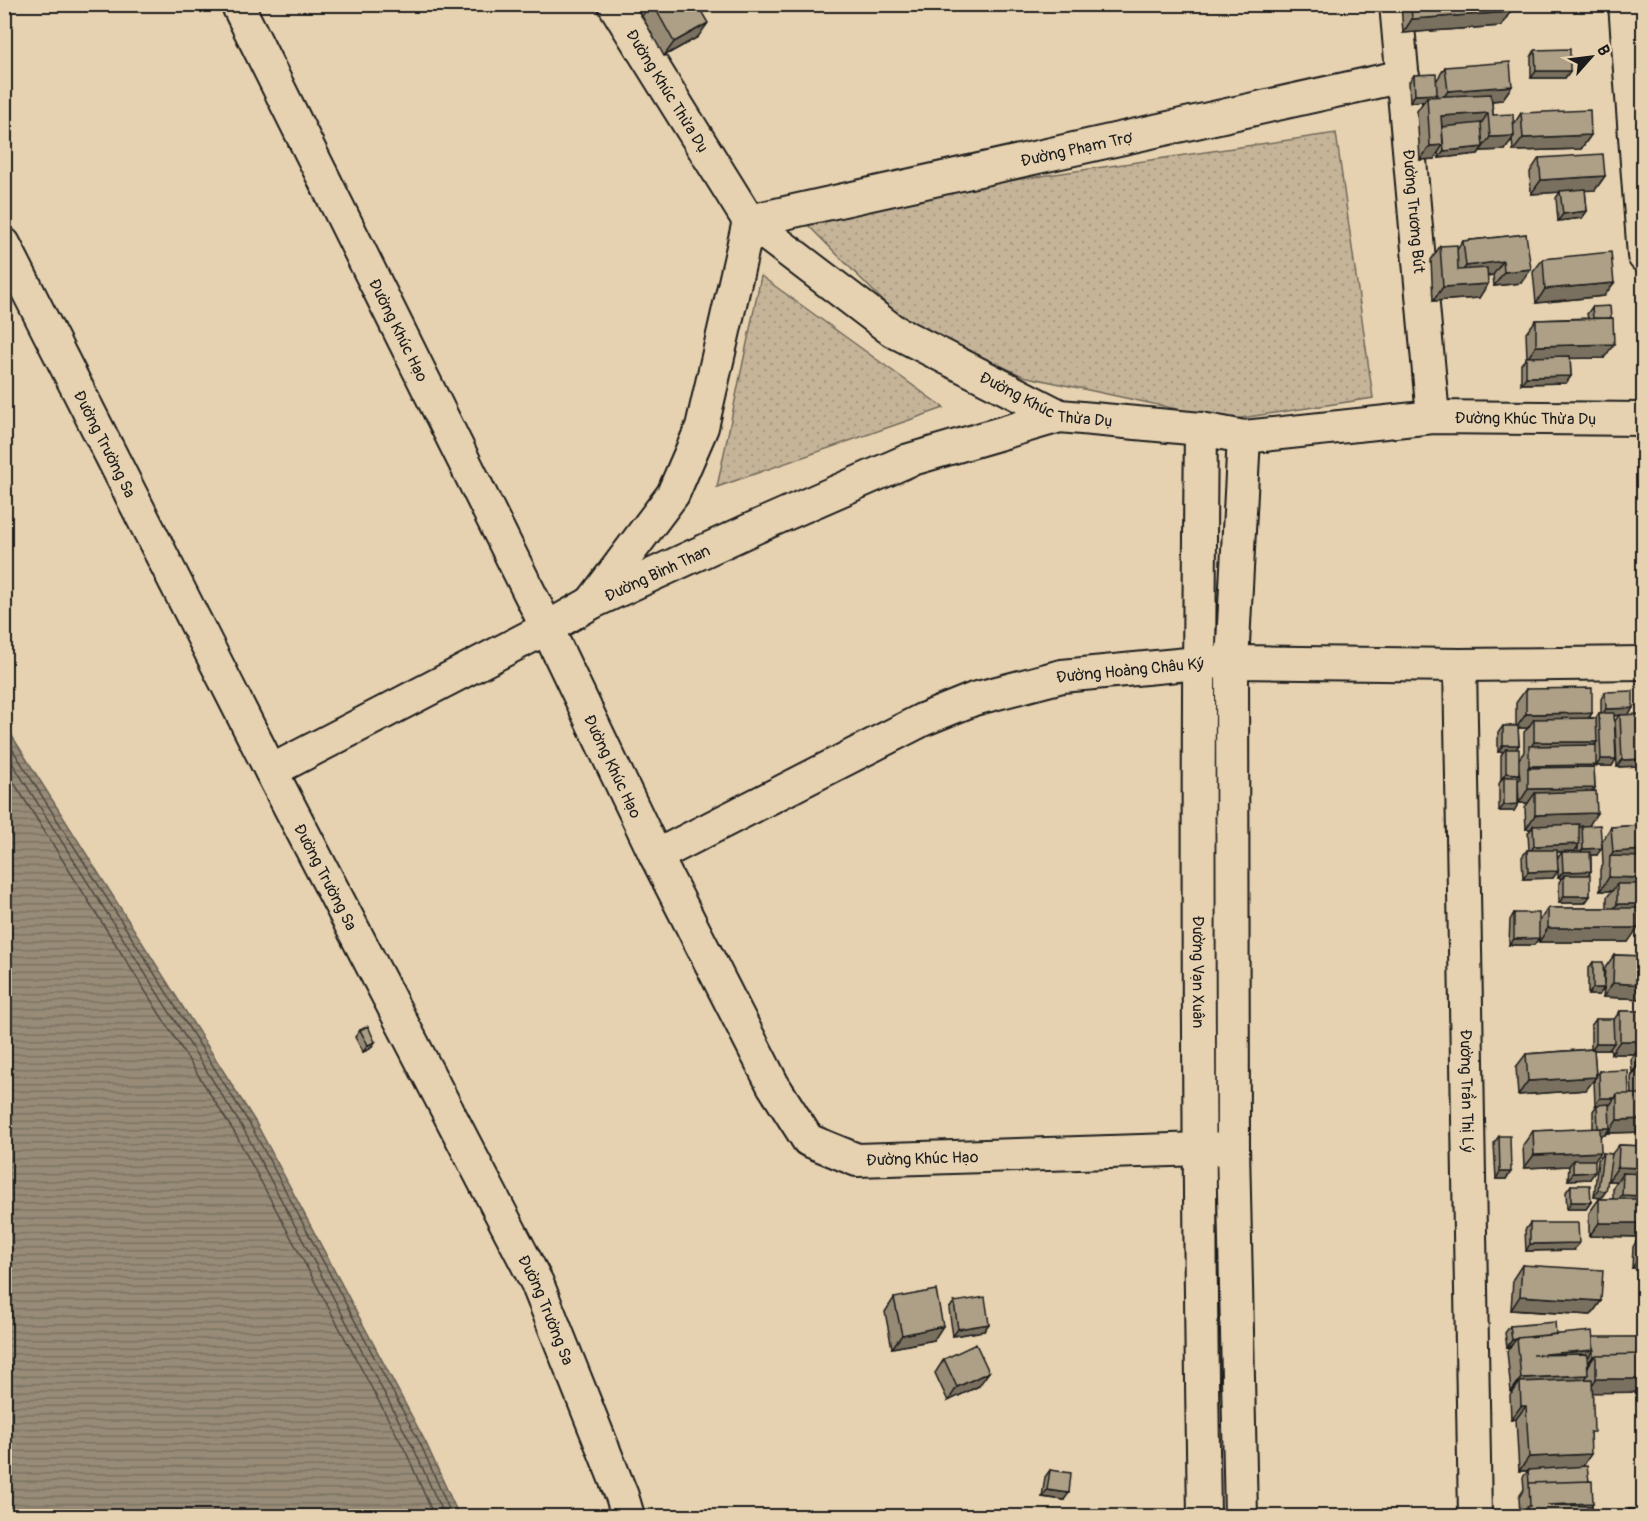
<svg xmlns="http://www.w3.org/2000/svg" width="1648" height="1521" font-family="Pangolin,sans-serif">
<style>
.grass{fill:url(#grass-dots);stroke:#70685a;stroke-width:1.5}
.water{fill:url(#water-rules);stroke:#665f53;stroke-width:1.5}
.lines{fill:none;stroke-linecap:round;stroke-linejoin:round}
.shore{stroke:#4e4941;stroke-width:1.5}
.street-casing{stroke:#1c1c1c;stroke-width:36}
.street{stroke:#e6d2b0;stroke-width:32}
.wall{fill:#968a74;stroke:#1c1c1c;stroke-width:1.5;fill-rule:evenodd}
.shaded-wall{fill:#7a705e;stroke:#1c1c1c;stroke-width:1.5}
.building{fill:#aea087;stroke:#1c1c1c;stroke-width:1.5}
.labels{text-anchor:middle;stroke-width:5;stroke-linejoin:round;paint-order:stroke}
.street-label{font-size:16px;fill:#1c1c1c;stroke:#e6d2b0}
</style>
<defs>
<pattern id="grass-dots" width="8" height="8" patternUnits="userSpaceOnUse" patternTransform="scale(1.5)"><rect width="8" height="8" fill="#c5b498"/><path d="M2 2h.1M6 6h.1" fill="none" stroke="#a99a82" stroke-width="1.8" stroke-linecap="round"/></pattern>
<pattern id="water-rules" width="6" height="5" patternUnits="userSpaceOnUse" patternTransform="scale(1.5)"><rect width="6" height="5" fill="#988c78"/><path d="M0 2.5h6" fill="none" stroke="#7b7262"/></pattern>
</defs>
<rect width="100%" height="100%" fill="#e6d2b0"/>
<filter id="ink" filterUnits="userSpaceOnUse"><feTurbulence type="fractalNoise" baseFrequency=".0167" numOctaves="2"/><feDisplacementMap in="SourceGraphic" scale="12" xChannelSelector="R" yChannelSelector="G"/><feConvolveMatrix kernelMatrix="1 2 1 2 8 2 1 2 1" color-interpolation-filters="sRGB"/></filter>
<g filter="url(#ink)">
<path class="grass" d="M1336 133 1373 398 1228 420 1023 376 901 319 795 212Z
M761 276 944 408 717 487Z"/>
<path class="water" d="M5 725 256 1123 426 1443 459 1516H5Z"/>
<g class="lines">
<path class="shore" d="M4 736 251 1126 421 1445 452 1516
M4 750 244 1130 414 1449 444 1516
M4 767 236 1135 406 1452 434 1516"/>
<defs>
<g id="street">
<path id="s1" d="M237 4 547 628 656 856 773 1085 808 1140 857 1160 1233 1148"/>
<path id="s2" d="M614 4 749 221 892 330 1060 416 1201 429 1244 437 1433 417 1644 419"/>
<path id="s3" d="M1396 4 1433 417"/>
<path d="M1625 4 1644 256"/>
<path id="s4" d="M4 244 271 771 537 1283 622 1496 628 1516"/>
<path id="s5" d="M1201 429C1197 792 1198 1154 1204 1516"/>
<path id="s6" d="M591 603 673 494 702 427 749 221 1403 76"/>
<path id="s7" d="M1460 665 1475 1516"/>
<path id="s8" d="M271 771 547 628 591 603 754 528 909 460 1060 416"/>
<path id="s9" d="M656 856 922 720 974 699 1062 676 1198 663 1232 662 1460 665 1644 663"/>
<path d="M1241 1516 1233 1148 1232 662 1244 437"/>
</g>
</defs>
<use href="#street" class="street-casing"/>
<use href="#street" class="street"/>
</g>
<path class="wall" d="M650 4H697L698 37 664 56 642 16Z
M1401 4H1510V12L1501 26 1403 33Z
M1535 50 1570 71 1565 78H1531V57Z
M1445 67 1512 86 1502 100 1492 101 1493 115 1514 124 1521 113 1591 135 1581 149 1513 151 1512 139 1505 150 1480 151 1478 154 1439 158 1438 152 1434 159 1420 160 1417 111 1424 101 1410 102 1409 82 1414 75 1437 80Z
M1539 158 1605 176 1595 190H1585L1587 211 1582 218 1558 221 1556 198 1560 192 1531 194 1530 172Z
M1526 234 1521 283 1494 286 1493 275 1488 276 1479 298 1433 301 1431 260 1440 246 1457 250 1463 241Z
M1543 259 1604 296 1536 303 1533 272Z
M1592 307 1604 358H1570L1571 376 1566 383 1521 384V364L1527 357 1526 333 1536 320 1588 318 1587 314Z
M1526 689 1592 713 1589 718H1596L1599 713H1601V699L1605 692 1642 725 1644 723V765H1643L1642 760 1639 766 1617 767 1615 721 1619 715 1614 716 1616 759 1612 766H1596V765L1594 767 1595 788 1593 791 1589 825 1597 855H1591V871L1588 875 1590 896 1585 903H1559V882L1562 878H1558V870L1553 878 1523 879 1522 857 1527 850H1529L1528 833 1531 829H1526L1525 807 1528 803H1519L1518 781 1520 779 1519 770 1517 777 1518 804 1514 811H1499V784L1501 780V756L1503 752H1498V733L1503 726H1516V703ZM1518 728H1528L1524 732V752L1519 759 1516 749 1519 745ZM1578 847V852H1562L1557 859V852L1575 851Z
M1644 825V918H1638L1628 942H1539V938L1534 945H1509L1510 920 1514 913 1539 922 1548 908H1607V897L1612 891H1600V869L1603 865 1602 841 1611 827Z
M1614 955 1644 956V999L1603 997 1604 989 1599 995H1588V969L1593 962 1604 982 1605 968Z
M1620 1011H1644V1132L1608 1133V1131L1605 1135H1601L1590 1179 1568 1180 1569 1166 1524 1168 1523 1145 1533 1131 1593 1129V1111L1597 1105H1595L1594 1079 1586 1090 1518 1095 1516 1067 1526 1054 1591 1049V1026L1596 1019 1613 1021ZM1610 1047 1611 1054H1635L1631 1059 1632 1073H1634L1631 1077 1632 1094H1629L1599 1071 1596 1076 1594 1050H1609Z
M360 1030 375 1042 370 1049 363 1052 355 1037Z
M1499 1136 1506 1179H1496L1494 1143Z
M1619 1145 1644 1146V1237L1589 1236V1213L1599 1199H1613V1187L1617 1181H1608V1176L1606 1191 1601 1198 1594 1197 1598 1160 1603 1153 1611 1155Z
M1571 1185 1591 1202 1586 1209H1567L1566 1192Z
M1530 1223 1574 1250 1526 1251 1525 1230Z
M1637 1240 1644 1241V1268H1632L1633 1247Z
M1522 1265 1601 1301 1591 1315 1511 1310 1513 1279Z
M894 1298 934 1340 892 1348 885 1312Z
M954 1302 984 1331 953 1336 949 1309Z
M1510 1326 1556 1334 1593 1338 1644 1337 1592 1393 1590 1437 1583 1466 1592 1506V1515L1622 1516H1520L1519 1497 1524 1489 1523 1477 1528 1471H1519L1516 1419 1511 1420 1510 1395 1513 1392H1511L1507 1351 1511 1346 1507 1347 1505 1333ZM1588 1357V1363H1590L1588 1367 1587 1359Z
M944 1359 979 1386 948 1401 935 1373Z
M1050 1470 1064 1500 1042 1497 1045 1477Z
M1629 1509 1644 1516H1624Z"/>
<path class="shaded-wall" d="M1510 12 1501 26 1403 33 1412 19Z
M708 23 698 37 664 56 674 42Z
M1536 71H1570L1565 78H1531Z
M1512 86 1502 100 1438 105 1448 91Z
M1437 94 1433 101 1427 97 1424 101 1410 102 1415 95Z
M1488 113 1479 127 1442 129 1441 116Z
M1591 135 1581 149 1513 151 1523 138Z
M1514 136 1505 150 1480 151 1490 137Z
M1443 145 1434 159 1420 160 1430 146Z
M1483 147 1478 154 1439 158 1444 151Z
M1605 176 1595 190 1531 194 1541 180Z
M1587 211 1582 218 1558 221 1563 214Z
M1503 261 1493 275 1456 280 1466 266Z
M1531 269 1521 283 1494 286 1504 272Z
M1614 283 1604 296 1536 303 1545 289Z
M1488 284 1479 298 1433 301 1443 287Z
M1614 344 1604 358 1527 359 1536 346Z
M1571 376 1566 383 1521 384 1526 377Z
M1633 708 1628 715 1601 716 1606 709Z
M1592 713 1583 727 1534 719 1528 728H1516L1526 714Z
M1534 742H1597L1587 755 1529 750Z
M1503 745H1519L1514 752 1506 749 1503 752H1498Z
M1601 759H1616L1612 766H1596Z
M1643 759 1639 766 1617 767 1622 760Z
M1596 765 1587 778 1528 768 1529 766Z
M1506 773 1519 774 1515 781 1504 777 1501 780Z
M1595 788 1585 802 1535 793 1528 803H1519L1528 789Z
M1518 804 1514 811H1499L1504 805Z
M1597 813 1588 827 1582 826 1581 827 1533 828V826L1531 829H1526L1535 815Z
M1579 844 1575 851 1529 853 1534 846Z
M1602 848 1597 855H1578L1583 849Z
M1644 850V864L1610 856 1613 852Z
M1558 871 1553 878 1523 879 1528 872Z
M1591 871 1586 878 1564 875 1562 878H1558L1563 872Z
M1609 877 1644 878V892L1617 884 1612 891H1600Z
M1564 896H1590L1585 903H1559Z
M1617 904H1644V918H1607Z
M1548 928H1638L1628 942H1539Z
M1539 938 1534 945H1509L1514 939Z
M1613 983 1644 985V999L1603 997Z
M1593 988H1604L1599 995H1588Z
M1620 1041H1644V1054L1636 1052 1635 1054H1611Z
M375 1042 370 1049 363 1052 368 1045Z
M1596 1043H1614L1609 1050H1591Z
M1637 1066H1639L1634 1073H1632Z
M1596 1077 1586 1090 1518 1095 1528 1081Z
M1600 1098H1615L1610 1105H1595Z
M1644 1119V1132L1608 1133 1617 1120Z
M1598 1128H1610L1605 1135H1593Z
M1601 1152 1592 1165 1573 1160 1569 1166 1524 1168 1534 1155Z
M1618 1167 1644 1168V1183L1623 1173 1617 1181H1608Z
M1500 1172H1511L1506 1179H1496Z
M1595 1172 1590 1179 1568 1180 1573 1173Z
M1598 1190 1606 1191 1601 1198 1594 1197Z
M1622 1195 1644 1196V1210L1612 1208Z
M1571 1202H1591L1586 1209H1567Z
M1599 1223H1644V1237L1589 1236Z
M1579 1243 1574 1250 1526 1251 1530 1244Z
M1637 1261H1644V1268H1632Z
M1520 1296 1601 1301 1591 1315 1511 1310Z
M989 1324 984 1331 953 1336 958 1329Z
M943 1326 934 1340 892 1348 902 1335Z
M1516 1339 1511 1346 1507 1347 1512 1340Z
M1594 1350 1584 1363 1533 1355Z
M1593 1356H1595L1590 1363H1588Z
M989 1372 979 1386 948 1401 957 1387Z
M1588 1375 1578 1388 1520 1382 1513 1392H1511L1521 1378Z
M1596 1379H1644V1392L1587 1393Z
M1521 1406H1526L1516 1419 1511 1420Z
M1591 1454 1582 1468 1519 1471 1529 1457Z
M1047 1490 1069 1493 1064 1500 1042 1497Z
M1593 1503 1584 1516 1547 1505Z"/>
<path class="building" d="M653 4H697L708 23 674 42Z
M1411 4H1510V12L1412 19Z
M1570 49V71H1536L1535 50Z
M1510 62 1512 86 1448 91 1445 67Z
M1436 74 1437 94 1415 95 1414 75Z
M1491 94 1493 115 1513 114 1514 136 1490 137 1488 113 1441 116 1443 145 1430 146 1427 97Z
M1590 110 1591 135 1523 138 1521 113Z
M1481 123 1483 147 1444 151 1442 127Z
M1603 154 1605 176 1541 180 1539 158Z
M1585 189 1587 211 1563 214 1560 191Z
M1526 234 1531 269 1504 272 1503 261 1466 266 1463 241Z
M1457 245 1458 270 1487 268 1488 284 1443 287 1440 246Z
M1611 252 1614 283 1545 289 1543 259Z
M1610 306 1611 318H1593L1592 307Z
M1613 318 1614 344 1536 346V320Z
M1570 356 1571 376 1526 377V357Z
M1592 688V713L1526 714V689Z
M1633 691V708L1606 709 1605 692Z
M1599 713H1614L1616 759H1601Z
M1641 714 1643 759 1622 760 1620 715Z
M1596 718 1597 742H1534V719Z
M1503 726H1518L1519 745H1503Z
M1596 745V765L1529 766V746Z
M1506 749H1519V774L1506 773Z
M1594 767 1595 788 1528 789V768Z
M1504 777H1518V804L1504 805Z
M1596 791 1597 813 1535 815V793Z
M1579 824V844L1534 846 1533 826Z
M1600 825 1602 848 1583 849 1582 826Z
M1644 825V850L1613 852 1611 827Z
M1527 850H1557L1558 871 1528 872Z
M1562 852H1590L1591 871 1563 872Z
M1610 856 1644 857V878L1609 877Z
M1564 875H1590V896H1564Z
M1617 884H1644V904H1617Z
M1548 908H1638V928H1548Z
M1514 913H1539V938L1514 939Z
M1614 955 1644 956V985L1613 983Z
M1593 962H1603L1604 988H1593Z
M1620 1011H1644V1041H1620Z
M1596 1019H1613L1614 1043H1596Z
M368 1026 375 1042 368 1045 360 1030Z
M1594 1049 1596 1077 1528 1081 1526 1054Z
M1636 1052H1644V1063H1641L1639 1066H1637Z
M1641 1063H1644V1090H1642Z
M1628 1070 1629 1094H1617L1615 1098H1600L1599 1071Z
M1617 1094H1644V1119L1617 1120Z
M1609 1104 1610 1128H1598L1597 1105Z
M1600 1128 1601 1152 1534 1155 1533 1131Z
M1499 1136H1510L1511 1172H1500Z
M1619 1145 1644 1146V1168L1618 1167Z
M1603 1153 1612 1154 1606 1191 1598 1190Z
M1573 1160H1595V1172L1573 1173Z
M1623 1173 1644 1174V1196L1622 1195Z
M1571 1185H1590L1591 1202H1571Z
M1599 1199H1644V1223H1599Z
M1530 1223H1578L1579 1243 1530 1244Z
M1637 1240 1644 1241V1261H1637Z
M1522 1265 1603 1270 1601 1301 1520 1296Z
M936 1290 943 1326 902 1335 894 1298Z
M985 1297 989 1324 958 1329 954 1302Z
M1555 1322 1556 1334 1517 1338 1516 1339 1512 1340 1510 1326Z
M1592 1331 1594 1350 1533 1355 1587 1354 1588 1375 1521 1378 1517 1338Z
M1593 1337H1644V1354L1596 1355V1356H1593Z
M976 1344 989 1372 957 1387 944 1359Z
M1644 1354V1379H1596V1355Z
M1592 1379 1594 1432H1590L1591 1454 1529 1457 1526 1406H1521L1520 1382Z
M1587 1466 1589 1481 1529 1483 1528 1470Z
M1050 1470 1071 1473 1069 1493 1047 1490Z
M1592 1481 1593 1503 1547 1505 1592 1506V1516H1528L1527 1507 1530 1506 1529 1483Z
M1629 1509H1644V1516H1629Z
M1592 1515H1622V1516H1592Z"/>
</g>
<g class="labels">
<g class="street-label">
<text dy="6" stroke="none"><textPath href="#s2" startOffset="102">Đường Khúc Thừa Dụ</textPath></text>
<text dy="6" stroke="none"><textPath href="#s6" startOffset="756">Đường Phạm Trợ</textPath></text>
<text dy="6" stroke="none"><textPath href="#s3" startOffset="208">Đường Trương Bút</textPath></text>
<text dy="6" stroke="none"><textPath href="#s1" startOffset="364">Đường Khúc Hạo</textPath></text>
<text dy="6" stroke="none"><textPath href="#s2" startOffset="606">Đường Khúc Thừa Dụ</textPath></text>
<text dy="6" stroke="none"><textPath href="#s2" startOffset="1092">Đường Khúc Thừa Dụ</textPath></text>
<text dy="6" stroke="none"><textPath href="#s4" startOffset="224">Đường Trường Sa</textPath></text>
<text dy="6" stroke="none"><textPath href="#s8" startOffset="434">Đường Bình Than</textPath></text>
<text dy="6" stroke="none"><textPath href="#s9" startOffset="514">Đường Hoàng Châu Ký</textPath></text>
<text dy="6" stroke="none"><textPath href="#s1" startOffset="850">Đường Khúc Hạo</textPath></text>
<text dy="6" stroke="none"><textPath href="#s4" startOffset="710">Đường Trường Sa</textPath></text>
<text dy="6" stroke="none"><textPath href="#s5" startOffset="543">Đường Vạn Xuân</textPath></text>
<text dy="6" stroke="none"><textPath href="#s7" startOffset="426">Đường Trần Thị Lý</textPath></text>
<text dy="6" stroke="none"><textPath href="#s1" startOffset="1390">Đường Khúc Hạo</textPath></text>
<text dy="6" stroke="none"><textPath href="#s4" startOffset="1196">Đường Trường Sa</textPath></text>
</g>
</g>
<rect width="1648" height="1521" fill="none" stroke="#e6d2b0" stroke-width="24"/>
<rect x="12" y="12" width="1624" height="1497" fill="none" stroke="#1c1c1c" stroke-width="2" filter="url(#ink)"/>
<g transform="translate(1591 57) rotate(62)" stroke="#e6d2b0" stroke-width="4.5" paint-order="stroke">
<path d="M0-4.5L10 22L0 15L-10 22Z" fill="#1c1c1c"/>
<text y="-9" font-size="16" font-weight="bold" text-anchor="middle" fill="#1c1c1c">B</text>
</g>
</svg>
